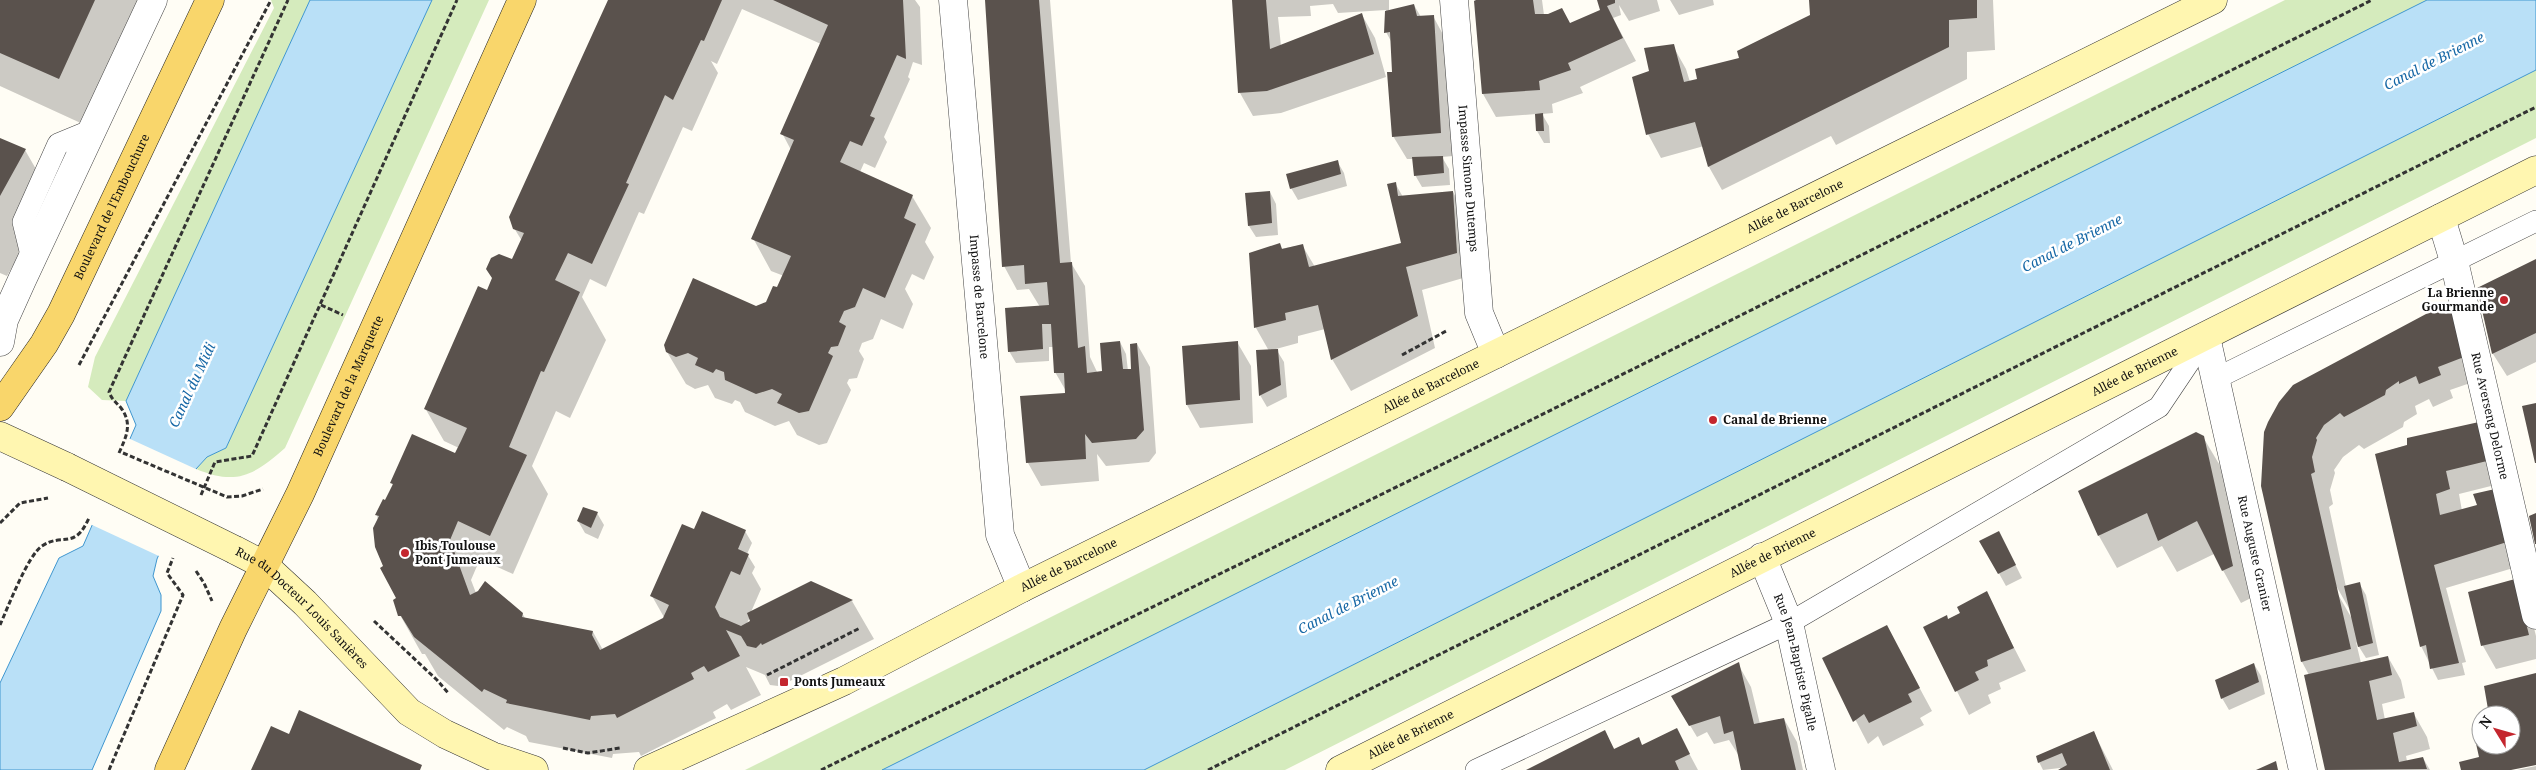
<svg xmlns="http://www.w3.org/2000/svg" width="2536" height="770" font-family="'Noto Serif',serif">
<style>
.green{fill:#d5ebbd}
.water{fill:#b9e0f7;stroke:#3f96cf}
.pier{fill:#fffdf5}
.shadow{fill:#0003;fill-rule:evenodd}
.building{fill:#5a524d}
.lines{fill:none;stroke-linecap:round;stroke-linejoin:round}
.service-casing{stroke:#444;stroke-width:22}
.minor-casing{stroke:#444;stroke-width:29}
.secondary-casing{stroke:#333;stroke-width:29}
.primary-casing{stroke:#222;stroke-width:29}
.path{stroke:#333;stroke-width:3;stroke-dasharray:5 2.5;stroke-linecap:butt}
.service{stroke:#fff;stroke-width:21}
.minor{stroke:#fff;stroke-width:28}
.secondary{stroke:#fff6b0;stroke-width:28}
.primary{stroke:#f9d66b;stroke-width:28}
.secondary-bridge-casing{stroke:#333;stroke-width:29;stroke-linecap:butt}
.path-bridge{stroke:#333;stroke-width:3;stroke-dasharray:5 2.5;stroke-linecap:butt}
.secondary-bridge{stroke:#fff6b0;stroke-width:28}
.poi-dot{fill:#c4262e;stroke:#fff;stroke-width:2}
.labels{text-anchor:middle;stroke-width:5;stroke-linejoin:round;paint-order:stroke}
.street-label{font-size:12px;fill:#111;stroke:#fff}
.poi-label{font-size:12px;font-weight:bold;fill:#111;stroke:#fff;text-anchor:start}
.water-label{font-size:14px;font-style:italic;fill:#1768a6;stroke:#fff}
</style>
<rect width="100%" height="100%" fill="#fffdf5"/>
<path class="green" d="M271 0H310L126 401 102 400 88 387 95 357 274 8Z
M432 0H489L285 448C254 475 237 486 196 469L207 457 226 448Z
M2285 0H2428L883 770H745Z
M2536 70V138L1285 770H1144Z"/>
<path class="water" d="M310 0H432L226 448 207 457 196 469 157 559 153 576 161 595V611L92 770H0V683L59 558 83 546 136 425 126 401Z
M2427 0H2536V70L1144 770H882Z"/>
<path class="pier" d="M128 438 198 470 161 557 90 524Z"/>
<path class="shadow" d="M0 0H143L85 125 0 86Z
M609 0H915L920 7 922 65 913 62 908 77 910 79 884 137 887 142 875 168 864 163 860 172 912 196 931 228 925 242 934 257 924 280 912 274 905 289 913 304 903 329 881 319 873 339 862 343 859 351 864 359 857 378 849 379 847 383 851 390 827 443 819 445 797 435 789 421 775 426 745 412 740 402 735 400 732 404 715 398 708 385 695 389 686 384 667 352 766 303 778 289 784 276 771 271 753 238 791 150 782 133 821 44 742 9 717 64 711 61 718 73 692 131 683 127 644 214 639 212 606 287 590 279 582 297 606 340 570 418 556 411 532 466 548 494 513 574 480 559 471 580 476 593 522 613 525 618 593 632 603 650 665 619 652 596 694 531H745L752 543 747 554 755 567 752 573 761 589 751 612 852 601 874 639 786 683 784 680 778 686 770 685 765 675 746 667 761 695 731 710 727 704 713 712 716 718 641 756 639 752 613 754 612 758 529 742 526 736 507 727 504 730 438 676 425 654H422L400 615 398 599 385 567 377 515 386 502 393 486 392 483 456 455 459 448 444 441 425 408 487 292 512 260 522 241 514 228ZM750 617 752 622 746 625Z
M986 0H1050L1071 263 1085 286 1090 357 1098 374 1104 373 1120 342 1126 354 1128 371 1132 370 1137 344 1150 367 1156 453 1149 462 1106 466 1097 454 1099 481 1041 486 1028 463 1022 397 1066 394V391L1055 372 1053 347H1049V361L1016 363 1009 351 1040 307 1029 289 1017 290 1004 266Z
M1234 0H1389V11L1414 5 1421 17 1433 16 1446 40 1453 156 1442 157 1449 169 1450 185 1422 187 1415 175 1413 159H1407L1393 136 1392 43 1386 32V10L1338 13 1333 4 1310 6 1311 16 1278 17 1281 46 1362 15 1375 38 1386 77 1281 113 1253 116 1240 93Z
M1479 0H1542L1544 15 1570 25 1602 10 1599 0H1657L1660 11 1629 21 1619 5 1621 15 1613 18 1636 61 1580 87 1583 93 1552 104 1553 113 1542 114 1549 126 1550 143H1544L1537 131 1536 114 1496 117 1483 94 1476 2Z
M1670 0H1713L1714 5 1679 15Z
M1810 0H1993L1995 50 1967 52V79L1836 145 1831 136 1722 190 1709 167 1704 146 1661 158 1648 134 1650 71 1673 46 1686 69 1690 82 1698 80 1811 21Z
M0 139 25 150 52 197 7 276 0 273Z
M1337 161 1344 173 1347 186 1298 200 1291 188Z
M1395 183 1403 197 1453 192 1466 215 1470 276 1422 290 1435 348 1351 391 1332 359 1325 329 1298 336V343L1276 349 1284 362 1287 397 1267 407 1260 395 1269 351 1256 328 1251 254 1302 245 1315 267 1403 249Z
M1270 192 1276 204 1278 235 1256 237 1249 226Z
M2536 261V362L2507 376 2493 354 2479 289Z
M2441 307 2476 381 2450 390 2453 398 2433 407 2429 399 2415 406 2417 414 2404 422 2403 427 2364 449 2359 445 2343 457 2334 470 2335 473 2330 490 2333 504 2329 507 2346 587 2359 583 2366 595 2379 655 2366 658 2356 642 2361 663 2388 657 2401 680 2405 698 2382 704 2385 720 2414 714 2427 737 2430 749 2406 756 2407 761 2423 758 2430 770H2326L2305 676 2309 675 2302 662 2263 486ZM2334 582 2351 612V617L2332 584Z
M1237 342 1251 366 1253 423 1200 428 1187 405Z
M2478 424 2499 484 2459 494 2462 511 2478 506 2494 491 2520 566 2446 588 2466 662 2462 663 2465 675 2438 680 2421 646 2377 454Z
M2203 437 2222 469 2251 598 2241 603 2214 554 2177 572 2162 546 2117 568 2099 536Z
M597 513 604 525 598 539 585 533 578 521Z
M1981 541 2005 544 2022 578 2006 586Z
M1986 593 2026 671 1999 683 2001 689 1988 695 1991 703 1969 715 1925 628 1948 620 1961 614Z
M2470 593 2528 604 2536 636V659L2496 669 2483 646Z
M1899 650 1932 711 1920 718 1924 725 1883 746 1878 736 1868 744 1824 659Z
M1738 664 1751 687 1760 724 1784 719 1797 742 1803 770H1743L1739 756 1729 740 1714 744 1707 732 1697 737 1673 697Z
M2254 664 2261 676 2265 694 2229 710 2222 698Z
M1676 729 1698 770H1528L1604 732 1615 750 1642 746Z
M2094 733 2113 770H2061L2060 768 2043 770 2039 762Z
M2536 766V770H2517Z"/>
<path class="building" d="M0 0H95L59 79 0 53Z
M608 0H722L704 41 701 40 673 100 665 95 626 183 629 184 592 264 568 253 555 280 580 292 544 372 541 371 509 447 527 455 490 536 458 521 450 540 470 595 478 591 485 581 523 613 522 617 593 631 592 635 600 650 663 618 669 605 650 596 682 524 694 529 702 511 746 530 738 549 749 554 740 575 731 571 715 607 720 617 741 626 750 621 747 613 811 581 853 600 762 645 761 643 756 648 747 646 741 636 726 630 740 656 708 672 704 666 691 673 694 679 617 718 615 714 591 716 590 720 506 703 507 700 484 689 482 692 414 637 401 616H398L393 600 396 598 380 568 383 566 375 547 373 528 379 516 375 515 383 499 385 500 393 484 390 483 412 434 455 453 461 441 467 428 424 409 478 286 487 290 492 278 486 269 491 258 499 254 512 259 524 233 513 229 509 217Z
M773 0H903L906 59 897 55 870 116 875 118 862 146 850 141 840 162 913 195 904 218 916 224 885 298 863 288 855 307 844 311 839 322 846 326 838 346 831 347 828 353 833 356 809 411 799 413 777 403 782 394 772 389 756 394 725 380 724 372 716 369 713 373 695 365 698 358 688 353 676 357 666 352 664 345 693 278 756 306 766 302 773 286 777 287 791 256 751 239 794 140 780 134 828 25Z
M985 0H1039L1060 263 1072 262 1078 348 1085 346 1087 373 1102 371 1100 343 1120 341 1123 369H1131L1130 344 1137 343 1144 430 1136 439 1092 443 1085 434 1086 459 1026 463 1020 396 1065 393 1064 373H1054L1051 324H1042L1043 349 1008 352 1005 308 1049 305 1047 282 1025 284 1024 265 1002 267Z
M1232 0H1266L1270 49 1362 13 1374 54 1267 91 1238 93Z
M1476 0H1533L1535 14H1548L1562 8 1570 23 1600 10 1597 0H1615V3L1607 6 1623 38 1568 63 1571 70 1539 81 1540 90 1482 94 1474 1Z
M1809 0H1977V18L1949 20V47L1708 167 1695 122 1646 135 1632 77 1649 71 1644 48 1674 44 1684 82 1697 79 1695 69 1739 58 1737 51 1810 15Z
M1414 4 1417 16 1434 15 1441 133 1392 137 1387 72H1392L1390 32 1384 33 1385 11Z
M1543 113 1544 131H1536L1535 114Z
M0 138 26 149 0 196Z
M1443 156 1444 173 1414 176 1412 157Z
M1338 160 1341 174 1290 189 1286 174Z
M1396 182 1398 196 1453 191 1457 253 1406 267 1418 316 1331 360 1318 305 1285 313 1286 320 1254 328 1249 253 1280 243 1282 249 1303 244 1309 267 1401 243 1387 184Z
M1270 191 1272 223 1248 226 1245 193Z
M2536 259V333L2492 354 2477 288Z
M2441 306 2453 313 2464 357 2438 367 2441 375 2419 384 2416 376 2399 384V381L2386 390 2385 395 2344 417 2340 413 2324 425 2316 438 2317 440 2312 457 2315 472 2311 474 2351 649 2301 662 2261 486 2264 432 2268 422 2279 402 2293 385Z
M1238 341 1240 400 1186 405 1182 346Z
M1278 349 1281 385 1259 396 1256 350Z
M2536 403V463H2535L2522 406Z
M2479 422 2487 461 2446 471 2450 489 2436 494 2440 515 2477 505 2473 494 2495 489 2507 542 2434 565 2459 663 2430 669 2426 645 2420 647 2375 454 2407 445V438Z
M2196 432 2204 436 2233 566 2222 571 2197 521 2158 541 2147 513 2098 536 2078 491Z
M583 507 598 512 591 528 577 521Z
M2536 513V544H2535L2529 516Z
M1999 531 2016 565 1998 574 1979 541Z
M2515 579 2529 635 2481 646 2468 592Z
M2360 582 2373 643 2358 647 2344 586Z
M1987 591 2014 648 1987 660 1988 666 1975 672 1979 680 1955 692 1923 627 1947 615 1948 619 1960 613 1957 607Z
M1887 625 1920 688 1908 694 1912 702 1869 723 1864 714 1853 722 1822 658Z
M2388 656 2392 675 2369 681 2377 720 2414 712 2417 726 2393 733 2399 762 2423 757 2427 769 2325 770 2304 675Z
M1739 662 1754 724 1784 718 1796 770H1741L1733 731 1724 734 1720 716 1689 726 1671 696Z
M2254 663 2259 682 2221 699 2215 680Z
M2536 673V765L2511 770H2461L2459 762 2479 757 2473 730 2481 729V745H2511V715H2489L2484 686Z
M299 710 422 765 420 770H251L271 726 289 734Z
M1677 728 1690 754 1675 761 1679 770H1526L1605 730 1614 749 1639 737 1642 745Z
M2094 731 2110 770H2058L2067 765 2062 753 2038 763 2036 756Z
M2276 761 2278 770H2256Z"/>
<g class="lines">
<defs>
<path id="service" d="M32 259 23 222 58 144 92 130
M2215 379 2536 221
M1476 770 1789 623 2159 407 2206 337"/>
<g id="minor">
<path id="s1" d="M953 0 1000 535 1022 588"/>
<path id="s2" d="M1454 0 1479 313 1496 354"/>
<path id="s3" d="M2441 218 2454 261 2536 615"/>
<path id="s4" d="M2206 337 2303 770"/>
<path d="M0 342 4 320 22 280 153 0"/>
<path id="s5" d="M1762 557 1789 623 1821 770"/>
</g>
<g id="secondary">
<path d="M0 436 67 467"/>
<path id="s6" d="M235 550 264 565 305 603 409 712 445 734 492 756 534 770"/>
<path id="s7" d="M648 770 844 681 1022 588 2213 0"/>
<path id="s8" d="M1340 770 2536 170"/>
</g>
<g id="primary">
<path id="s9" d="M0 407 44 344 61 314 210 0"/>
<path id="s10" d="M169 770 233 629 300 494 522 0"/>
</g>
</defs>
<use href="#service" class="service-casing"/>
<use href="#minor" class="minor-casing"/>
<use href="#secondary" class="secondary-casing"/>
<use href="#primary" class="primary-casing"/>
<path class="path" d="M321 305 343 315
M1402 355 1448 330
M79 365 271 0
M119 453C126 437 133 424 121 408 116 402 112 400 109 392L288 0
M201 495 215 462 252 456 457 0
M0 523 20 503 48 498
M374 621 437 680 449 694
M0 625C8 607 28 555 42 546 63 532 74 551 89 518
M767 675 860 628
M563 748 588 753 620 748
M109 770 183 595 167 573 173 558
M821 770 1431 470 2372 0
M1208 770 2536 107"/>
<use href="#service" class="service"/>
<use href="#minor" class="minor"/>
<use href="#secondary" class="secondary"/>
<use href="#primary" class="primary"/>
<defs>
<path id="secondary-bridge" d="M67 467 235 550"/>
</defs>
<use href="#secondary-bridge" class="secondary-bridge-casing"/>
<path class="path-bridge" d="M123 453 227 497 242 496 263 489
M196 571 204 583 212 601"/>
<use href="#secondary-bridge" class="secondary-bridge"/>
</g>
<g class="poi-dot">
<circle cx="2504" cy="300" r="5"/>
<circle cx="1713" cy="420" r="5"/>
<circle cx="405" cy="553" r="5"/>
<rect x="779" y="677" width="10" height="10" rx="2.5"/>
</g>
<g class="labels">
<g class="street-label">
<text dy="4" stroke="none"><textPath href="#s2" startOffset="179">Impasse Simone Dutemps</textPath></text>
<text dy="4" stroke="none"><textPath href="#s9" startOffset="230">Boulevard de l'Embouchure</textPath></text>
<text dy="4" stroke="none"><textPath href="#s7" startOffset="1278">Allée de Barcelone</textPath></text>
<text dy="4" stroke="none"><textPath href="#s1" startOffset="298">Impasse de Barcelone</textPath></text>
<text dy="4" stroke="none"><textPath href="#s8" startOffset="889">Allée de Brienne</textPath></text>
<text dy="4" stroke="none"><textPath href="#s10" startOffset="424">Boulevard de la Marquette</textPath></text>
<text dy="4" stroke="none"><textPath href="#s7" startOffset="872">Allée de Barcelone</textPath></text>
<text dy="4" stroke="none"><textPath href="#s3" startOffset="204">Rue Averseng Delorme</textPath></text>
<text dy="4" stroke="none"><textPath href="#s8" startOffset="484">Allée de Brienne</textPath></text>
<text dy="4" stroke="none"><textPath href="#s4" startOffset="222">Rue Auguste Granier</textPath></text>
<text dy="4" stroke="none"><textPath href="#s7" startOffset="468">Allée de Barcelone</textPath></text>
<text dy="4" stroke="none"><textPath href="#s6" startOffset="89">Rue du Docteur Louis Sanières</textPath></text>
<text dy="4" stroke="none"><textPath href="#s5" startOffset="111">Rue Jean-Baptiste Pigalle</textPath></text>
<text dy="4" stroke="none"><textPath href="#s8" startOffset="79">Allée de Brienne</textPath></text>
</g>
<g class="poi-label">
<text x="2494" y="297" text-anchor="end">La Brienne<tspan x="2494" dy="14">Gourmande</tspan></text>
<text x="1723" y="424">Canal de Brienne</text>
<text x="415" y="550">Ibis Toulouse<tspan x="415" dy="14">Pont Jumeaux</tspan></text>
<text x="794" y="686">Ponts Jumeaux</text>
</g>
<g class="water-label">
<text transform="translate(2434 61) rotate(-27)" y="5">Canal de Brienne</text>
<text transform="translate(2072 243) rotate(-27)" y="5">Canal de Brienne</text>
<text transform="translate(192 385) rotate(-65)" y="5">Canal du Midi</text>
<text transform="translate(1348 605) rotate(-27)" y="5">Canal de Brienne</text>
</g>
</g>
<g transform="translate(2496 730) rotate(307)"><circle r="24" fill="#ffffff" stroke="#a0a0a0"/>
<path d="M0-4L9 19L0 12L-9 19Z" fill="#c4262e"/>
<text y="-8" font-size="14" font-weight="bold" text-anchor="middle" fill="#111111">N</text>
</g>
</svg>
